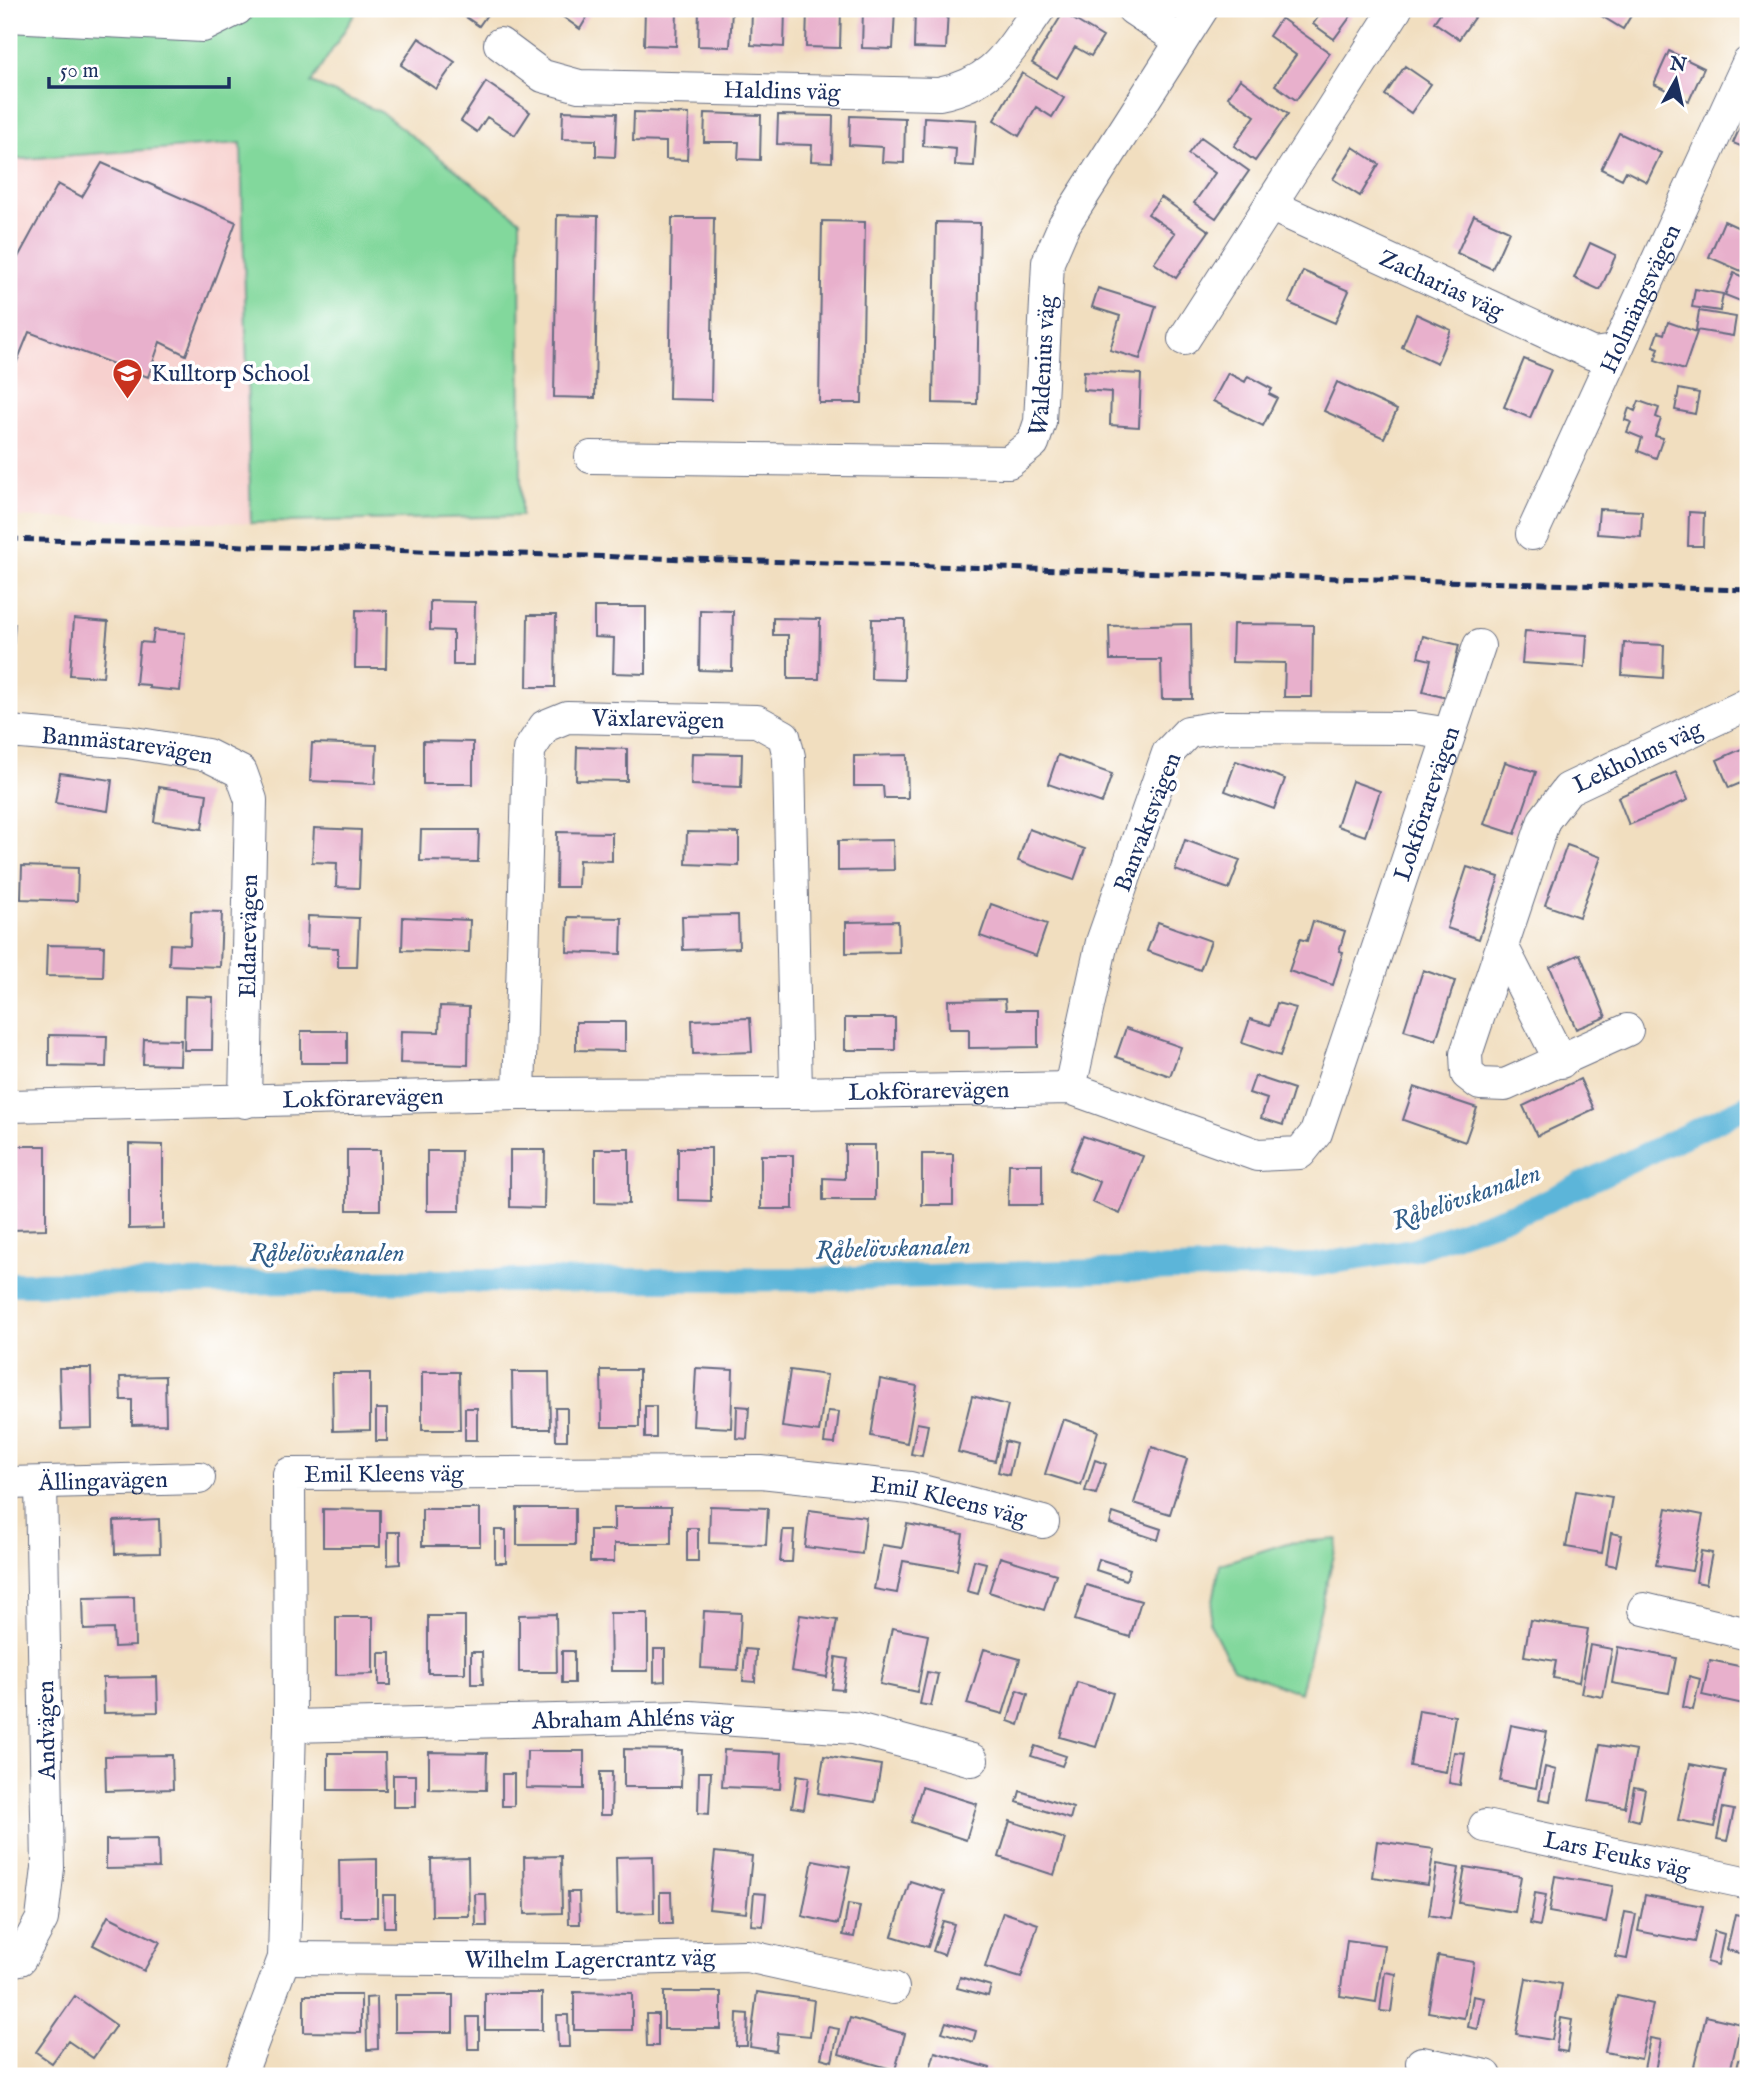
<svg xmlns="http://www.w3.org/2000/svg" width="1757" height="2085" font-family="'IM FELL English',serif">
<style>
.built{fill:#f7d0ce}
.green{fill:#82d89c;stroke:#4e847d;stroke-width:2}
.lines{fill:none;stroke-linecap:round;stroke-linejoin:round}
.canal{stroke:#5cb5d9;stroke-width:24}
.building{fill:#e8b0cc}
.minor-casing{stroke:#666c80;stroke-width:34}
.minor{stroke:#fff;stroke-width:32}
.rail{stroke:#1b2f5e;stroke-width:5;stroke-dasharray:10 5;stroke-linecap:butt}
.labels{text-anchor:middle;stroke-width:7;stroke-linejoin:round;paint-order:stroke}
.street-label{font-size:24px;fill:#1b2f5e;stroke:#fff}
.poi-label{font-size:24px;fill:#1b2f5e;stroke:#fff;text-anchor:start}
.water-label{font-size:26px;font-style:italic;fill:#325e89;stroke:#fff}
</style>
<rect width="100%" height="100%" fill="#fff"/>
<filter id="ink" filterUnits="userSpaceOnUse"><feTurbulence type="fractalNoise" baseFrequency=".0143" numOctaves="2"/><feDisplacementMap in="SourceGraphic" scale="14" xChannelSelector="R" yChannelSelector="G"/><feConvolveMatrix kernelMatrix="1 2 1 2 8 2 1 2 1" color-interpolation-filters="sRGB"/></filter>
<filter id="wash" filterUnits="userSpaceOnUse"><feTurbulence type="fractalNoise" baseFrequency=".00686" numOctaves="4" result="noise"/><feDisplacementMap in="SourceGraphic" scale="28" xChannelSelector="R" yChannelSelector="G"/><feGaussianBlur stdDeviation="1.57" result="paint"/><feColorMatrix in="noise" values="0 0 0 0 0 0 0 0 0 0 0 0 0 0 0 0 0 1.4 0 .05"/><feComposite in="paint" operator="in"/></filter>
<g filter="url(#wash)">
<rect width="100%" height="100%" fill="#f1debf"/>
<path class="built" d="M241 142 251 523 9 517V160Z"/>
<path class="green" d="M9 9H358L311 83 381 112 520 220 521 516 251 523 241 143 9 160Z
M1338 1539 1300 1693 1233 1668 1209 1622 1220 1564 1287 1543Z"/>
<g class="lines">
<path class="canal" d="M9 1284 822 1279 1314 1265 1412 1250 1536 1206 1748 1106"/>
</g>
<g id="blocks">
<path class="building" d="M454 9H491L479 26Z
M552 9H592L580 29Z
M645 9H677L676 46 644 45Z
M699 9H732L730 47 698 46Z
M752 9H785L784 47 751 45Z
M807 9H841L840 48 806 47Z
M863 9H895L893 49 862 48Z
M915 9H948L946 49 914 48Z
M1324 9H1356L1334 39 1313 24Z
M1443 9H1480L1459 39 1434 22Z
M1590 9H1635L1623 29Z
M1063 13 1103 37 1091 56 1075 47 1057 78 1032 63Z
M1281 18 1330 53 1296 100 1275 85 1296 55 1269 36Z
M419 38 455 62 436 89 401 65Z
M1669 51 1704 68 1689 101 1654 84Z
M1405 66 1431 84 1411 113 1385 95Z
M1022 73 1064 98 1052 117 1036 107 1019 136 994 120Z
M1240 79 1288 114 1255 161 1234 146 1255 116 1228 97Z
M486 82 530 112 515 135 487 117 477 132 461 121Z
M563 111 617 113 615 157 596 156V140L562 139Z
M634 112 689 114 687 160 666 159V142L633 141Z
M705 113 761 115 760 160 738 159 739 142H704Z
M778 115 833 116 832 162 811 161 812 145 777 144Z
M850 116 905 118 904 163 882 162 883 147 849 145Z
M924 117 977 120 974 166 955 165 956 149 923 146Z
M1741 125 1748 129V149L1733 143Z
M1619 133 1661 153 1647 182 1626 171 1622 179 1601 169Z
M1201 137 1249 171 1216 218 1194 203 1215 173 1188 154Z
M1353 147 1379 164 1360 196 1333 179Z
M102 163 236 222 186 355 160 342 148 377 29 332 14 369H9V186H14L16 261 58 184 82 197Z
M1161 197 1209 231 1176 278 1154 263 1175 233 1148 214Z
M557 215 598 216 595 398 554 397Z
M1474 215 1509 231 1492 269 1457 253Z
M672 218H714L711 400 669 399Z
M822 221 865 222 862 403H819Z
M1724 221 1748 232V274L1709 257Z
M936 222 980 223 977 404 933 403Z
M1590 243 1616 255 1600 290 1574 278Z
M1303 271 1349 291 1335 323 1289 303Z
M1734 273 1748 279V304L1725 295Z
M1098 288 1156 306 1140 359 1110 350 1120 316 1092 307Z
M1695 289 1723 294 1720 311 1692 307Z
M1699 311 1736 317 1733 336 1696 330Z
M1416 314 1451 330 1437 363 1402 347Z
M1668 322 1697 332 1684 370 1655 360 1659 348 1653 346 1658 332 1664 334Z
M1524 359 1551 370 1530 418 1504 407Z
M1084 371 1141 374 1139 427 1110 425 1111 392 1083 390Z
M1228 373 1245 382 1248 376 1272 389 1269 394 1277 398 1263 426 1213 401Z
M1337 382 1397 410 1384 438 1324 411Z
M1679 389 1699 393 1695 414 1675 410Z
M1639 401 1659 408 1656 417 1661 419 1655 436 1663 438 1656 458 1638 451 1642 438 1627 432 1631 422 1625 420 1629 408 1635 411Z
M1599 509 1642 511 1641 537 1597 534Z
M1689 512 1704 513 1703 546H1688Z
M430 601 475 602 474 665H453V631L430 630Z
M594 607H646V674L613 673 614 638 594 637Z
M356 610 387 611 386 668H355Z
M700 610 733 611 732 671 699 670Z
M528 615H556L555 687H527Z
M773 618 820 619 819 679H788V635H773Z
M74 619 108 622 103 677 70 675Z
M872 619H905L904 680 871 679Z
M9 624H15L11 674H9Z
M1191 624 1192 699H1162L1161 660H1110L1109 626Z
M1233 624 1313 625 1312 697H1284L1285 663 1232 662Z
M154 630 185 633 180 691 149 688V685L136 684 140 642 152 643Z
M1525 631 1587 635 1585 667 1522 663Z
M1423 636 1459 645 1447 698 1423 692 1431 660 1418 657Z
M1624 643 1664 645 1663 678 1622 675Z
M423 741 473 742V784H423Z
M312 743 377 745 375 784 310 781Z
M1748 746V780L1729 788 1717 760Z
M577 747 627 749V781L576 780Z
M692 753 742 754 741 787 691 785Z
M907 755 908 798H884L883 786H854V756Z
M1058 755 1112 774 1102 803 1048 784Z
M1236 761 1285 779 1274 809 1225 791Z
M1505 762 1536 772 1515 834 1484 824Z
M1676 772 1688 800 1629 825 1618 797Z
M60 773 112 780 108 811 55 803Z
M1352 781 1380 791 1365 836 1337 826Z
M159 787 207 794 202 829 154 822Z
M314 828 361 830 359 888 336 887 337 863 312 862Z
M1029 829 1085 849 1074 880 1018 861Z
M421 830H479L478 862 420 861Z
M557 832 612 833V861L579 860 578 887H556Z
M687 832 739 833V866L686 864Z
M893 840 894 870 838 871V841Z
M1185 840 1240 860 1229 889 1175 870Z
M1567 845 1601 857 1579 917 1545 905Z
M22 866 78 868 77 901 21 899Z
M1467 867 1499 877 1479 939 1447 928Z
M991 904 1047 924 1036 956 980 936Z
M191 911 222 912 220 967 169 965 170 944 190 945Z
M738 915 739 948 683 950 682 916Z
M308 916 359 918 357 967H338V948L307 947Z
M403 917 470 920 469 952 402 950Z
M568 917 622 918 621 954 567 952Z
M898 921 899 952 846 953V922Z
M1313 921 1345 931 1339 951 1343 952 1333 985 1289 971 1300 939 1307 941Z
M1158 922 1211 941 1200 970 1147 951Z
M47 945 104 946 103 977 46 976Z
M1580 954 1606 1017 1576 1029 1550 967Z
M1423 970 1455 981 1436 1040 1404 1030Z
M185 996 213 997 212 1050H184Z
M1005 999 1006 1010H1038V1047L969 1048V1029H949L948 1000Z
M1277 1003 1296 1008 1280 1056 1242 1043 1250 1019 1270 1025Z
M440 1006 469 1007 468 1065 400 1063 401 1031 439 1032Z
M750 1018 752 1052 693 1054 692 1020Z
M845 1018H895V1050H845Z
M576 1022H625V1051L576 1050Z
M1126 1028 1181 1047 1170 1076 1116 1057Z
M301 1031H347V1063H301Z
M49 1035 107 1036 106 1067 49 1066Z
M144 1039 181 1040 180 1065 143 1064Z
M1255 1076 1294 1089 1283 1125 1261 1118 1267 1099 1249 1093Z
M1580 1079 1594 1109 1537 1136 1523 1106Z
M1414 1087 1477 1108 1465 1142 1403 1120Z
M1083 1136 1143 1156 1120 1214 1092 1202 1100 1182 1069 1170Z
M129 1144 163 1145V1228L129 1229Z
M845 1145H875V1200H823V1178L845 1179Z
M10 1146H46V1229L10 1230Z
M678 1148H711V1201L678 1200Z
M595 1149H629V1204L595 1203Z
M347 1150H380V1210H347Z
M510 1150H545L544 1208 510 1207Z
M427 1151H461L460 1211H427Z
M922 1154H953V1205H922Z
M761 1155H793V1209H761Z
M1009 1164H1042V1205H1008Z
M59 1368H91L92 1428 61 1429Z
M696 1368 733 1370 731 1428 693 1426Z
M601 1370H639V1427H602Z
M790 1370 827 1375 819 1432 782 1427Z
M422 1372H459L460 1430H422Z
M512 1372H549L550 1429H513Z
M332 1373H370V1430L333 1431Z
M165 1376 166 1424 132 1425V1400H121L120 1377Z
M880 1379 917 1386 907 1443 871 1436Z
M972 1396 1008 1405 995 1461 958 1452Z
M645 1406H656V1438H645Z
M737 1406 749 1407 747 1439 736 1438Z
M465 1408H477V1440H465Z
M555 1408H567V1440H556Z
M376 1409H387V1441H376Z
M828 1411 839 1412 835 1444 824 1443Z
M1063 1419 1098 1431 1081 1485 1045 1474Z
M917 1423 928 1425 922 1456 911 1454Z
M1005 1441 1016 1444 1009 1475 998 1472Z
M1152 1447 1187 1459 1170 1514 1134 1503Z
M1095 1460 1106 1464 1096 1494 1085 1491Z
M1576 1491 1612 1497 1602 1553 1566 1547Z
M710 1506 768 1508 766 1545 709 1543Z
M614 1507H671V1544H614V1562H590V1530H614Z
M517 1508H575V1545H517Z
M1667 1508 1703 1515 1692 1571 1656 1565Z
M323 1509 380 1510V1547H323Z
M422 1509H480V1546H422Z
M809 1510 866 1517 862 1554 805 1547Z
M1113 1513 1161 1529 1158 1540 1110 1524Z
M159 1519 160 1553 115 1554 114 1521Z
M907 1524 963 1534 957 1570 903 1561 897 1593 874 1589 882 1545 902 1548Z
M687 1528H698V1561H687Z
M495 1530H506V1563H495Z
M783 1530H794L792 1562H780Z
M388 1532H400V1564L388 1565Z
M1611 1533 1622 1535 1616 1566 1606 1564Z
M1701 1551 1712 1553 1706 1584 1696 1582Z
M1000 1557 1056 1574 1044 1610 989 1592Z
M1099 1559 1130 1569 1126 1580 1096 1570Z
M974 1560 986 1563 978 1594 967 1591Z
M1086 1585 1141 1601 1130 1637 1075 1620Z
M134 1597 135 1646 114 1647 113 1629 84 1630 83 1598Z
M704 1611 741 1613 738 1670 701 1668Z
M610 1613H648V1671H611Z
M556 1614 557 1672H519V1615Z
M800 1615 837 1620 827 1677 791 1671Z
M428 1616H465V1673H428Z
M336 1617H373V1674L336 1675Z
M1530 1620 1588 1629 1579 1682 1553 1678 1556 1661 1524 1656Z
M892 1628 928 1635 917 1692 880 1684Z
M1590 1645 1612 1649 1603 1697 1581 1693Z
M1618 1647 1676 1658 1669 1693 1612 1683Z
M654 1649H665V1681L654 1682Z
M745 1649 756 1650 755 1682 743 1681Z
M984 1649 1020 1659 1003 1714 967 1704Z
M562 1651H574V1683H562Z
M471 1652H482L483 1684H471Z
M379 1653H391V1685H379Z
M836 1657 848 1659 843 1690 832 1689Z
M1710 1660 1748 1668V1705L1702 1695Z
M927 1672 938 1674 931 1706 920 1704Z
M1689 1676 1700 1679 1693 1710 1683 1707Z
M157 1677 158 1712 104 1713 103 1678Z
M1077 1682 1113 1693 1096 1747 1060 1737Z
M1017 1690 1028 1694 1019 1725 1008 1721Z
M1419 1710 1455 1716 1446 1772 1410 1766Z
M1511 1725 1547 1732 1536 1788 1500 1781Z
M1600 1745 1636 1751 1625 1807 1589 1801Z
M1035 1746 1066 1756 1062 1766 1031 1756Z
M624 1749 682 1750 681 1787H624Z
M724 1750 782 1753 780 1789 722 1787Z
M527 1751H584V1789L526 1788Z
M429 1752 487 1753 486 1790 429 1789Z
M1454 1752 1465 1753 1460 1785 1449 1783Z
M328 1753H385L386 1790H328Z
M172 1755 173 1789 106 1791 105 1756Z
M824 1756 881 1765 875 1802 818 1793Z
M1690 1764 1726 1771 1714 1827 1678 1820Z
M1545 1767 1556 1770 1550 1801 1539 1799Z
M600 1772H612L611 1815H600Z
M699 1772H711L709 1814 698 1813Z
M502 1774H514V1806H502Z
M393 1775H416V1807H393Z
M797 1775 809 1777 804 1809 792 1807Z
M922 1787 977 1804 966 1840 911 1822Z
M1634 1787 1645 1789 1639 1821 1628 1818Z
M1020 1791 1073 1808 1070 1819 1017 1802Z
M1723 1808 1734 1810 1727 1841 1717 1839Z
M1010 1821 1065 1839 1054 1875 999 1857Z
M158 1839 159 1868 106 1869V1840Z
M1377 1841 1434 1849 1428 1885 1372 1877Z
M715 1852 752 1856 746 1913 709 1909Z
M561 1856 562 1913 525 1914 524 1857Z
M653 1856 654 1913 617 1914 616 1857Z
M468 1858 469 1916H432L431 1859Z
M377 1859V1917H340L339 1860Z
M813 1860 850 1867 838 1924 802 1916Z
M1437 1864 1459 1868 1450 1919 1429 1915Z
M1465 1867 1521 1876 1515 1912 1459 1903Z
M1555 1876 1613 1886 1606 1922 1549 1912Z
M910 1881 945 1892 928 1947 892 1936Z
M568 1892H579L580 1924H569Z
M660 1892H671L672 1924H660Z
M754 1893 766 1894 763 1926 751 1925Z
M1535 1893 1546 1895 1540 1926 1530 1924Z
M475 1894H486L487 1926H476Z
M383 1895H395V1927H384Z
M1645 1895 1703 1906 1695 1942 1638 1931Z
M848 1904 860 1906 854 1937 843 1935Z
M1003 1912 1038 1924 1021 1978 985 1967Z
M1625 1912 1636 1914 1627 1959 1616 1957Z
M1735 1914 1748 1917V1955L1727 1950Z
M108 1916 160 1942 144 1971 93 1945Z
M943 1921 954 1924 944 1955 933 1951Z
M1714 1931 1724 1934 1718 1965 1707 1962Z
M1347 1940 1384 1945 1376 2002 1340 1996Z
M1438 1956 1474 1962 1464 2018 1428 2012Z
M1385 1972 1396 1974 1391 2012 1380 2011Z
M960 1977 991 1986 988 1996 957 1988Z
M1526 1978 1562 1984 1552 2040 1516 2034Z
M574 1992 632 1993V2030H574Z
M664 1992H721V2029H664Z
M757 1992 814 2000 810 2036 778 2033 776 2051 750 2047Z
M485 1993H542V2030H485Z
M304 1995H361V2033L304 2032Z
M395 1995H453V2032H395Z
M75 1996 116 2025 93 2058 68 2041 52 2063 36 2052Z
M1473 1996 1484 1998 1478 2029 1468 2027Z
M1617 1996 1653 2004 1641 2059 1605 2052Z
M377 1997 378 2049 367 2050 366 1998Z
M737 2013 748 2014 747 2046H736Z
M646 2014H658V2046H647Z
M557 2015H568L569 2047H558Z
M1706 2016 1741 2024 1729 2076 1693 2071Z
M467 2017H479V2049H468Z
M850 2018 905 2034 895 2070 839 2054Z
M1561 2018 1572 2020 1567 2052 1556 2050Z
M946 2022 976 2031 973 2042 942 2032Z
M828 2027 839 2029 832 2061 821 2058Z
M1650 2038 1661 2040 1655 2071 1644 2069Z
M935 2052 990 2068 988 2076H928Z
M1739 2060 1748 2062 1746 2076H1735Z"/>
</g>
</g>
<g filter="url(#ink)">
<use href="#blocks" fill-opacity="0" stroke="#666c80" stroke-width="2"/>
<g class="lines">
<defs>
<g id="minor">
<path d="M1133 9 1181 41"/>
<path d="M9 16 203 26 237 9"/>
<path id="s1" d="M500 44 543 76 579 86 939 94C995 83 1008 52 1039 9"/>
<path id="s2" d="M1270 205 1593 354 1614 351"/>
<path d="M1184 339 1396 9"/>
<path id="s3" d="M591 457 1009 462 1033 443 1040 422 1048 262 1064 225 1202 9"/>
<path id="s4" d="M1532 534 1748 63"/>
<path id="s5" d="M9 732 128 742 207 755 241 772 251 800 245 1102"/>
<path d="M1502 946 1561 1062"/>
<path id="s6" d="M1627 1030 1505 1085 1480 1084 1467 1074 1466 1054 1544 820 1568 789 1748 704"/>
<path d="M1070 1088 1102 942 1168 753 1188 732 1219 727 1412 728 1449 734"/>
<path id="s7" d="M519 1094 529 750 545 726 567 717 757 721 784 736 789 757 796 1093"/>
<path id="s8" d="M9 1106 519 1094 796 1093 1070 1088 1257 1155 1300 1153 1316 1133 1479 646"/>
<path id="s9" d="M9 1483 199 1478"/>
<path d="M1644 1609 1748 1634"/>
<path id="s10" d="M290 1726 690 1717 853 1728 972 1760"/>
<path id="s11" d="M1485 1826 1748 1883"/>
<path id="s12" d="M284 1958 583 1960 747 1956 893 1988"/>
<path d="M9 1961 20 1959 42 1919 48 1868 41 1483"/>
<path d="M1422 2063 1486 2076"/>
<path id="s13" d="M240 2076 284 1958 290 1726 289 1474 761 1472 910 1488 1043 1522"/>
</g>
</defs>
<use href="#minor" class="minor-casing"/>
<use href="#minor" class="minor"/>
<path class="rail" d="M9 539 1748 590"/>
</g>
</g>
<defs>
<symbol id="school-pin" viewBox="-11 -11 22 30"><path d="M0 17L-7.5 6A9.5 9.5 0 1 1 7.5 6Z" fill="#c8321e" stroke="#fff"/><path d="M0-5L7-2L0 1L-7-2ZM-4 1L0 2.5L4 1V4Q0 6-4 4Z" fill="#fff"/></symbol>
</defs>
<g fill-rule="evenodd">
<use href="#school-pin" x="110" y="356" width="35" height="47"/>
</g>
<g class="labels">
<g class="street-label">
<text dy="8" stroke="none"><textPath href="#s1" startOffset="294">Haldins väg</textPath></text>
<text dy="8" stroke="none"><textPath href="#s2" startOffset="189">Zacharias väg</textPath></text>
<text dy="8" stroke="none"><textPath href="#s4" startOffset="259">Holmängsvägen</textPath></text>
<text dy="8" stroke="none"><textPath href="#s3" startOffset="527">Waldenius väg</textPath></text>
<text dy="8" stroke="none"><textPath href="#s7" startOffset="488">Växlarevägen</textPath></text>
<text dy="8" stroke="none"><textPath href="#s5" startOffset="119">Banmästarevägen</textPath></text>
<text dy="8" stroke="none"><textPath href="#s6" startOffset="558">Lekholms väg</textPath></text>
<text dy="8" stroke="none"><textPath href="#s8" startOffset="1676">Lokförarevägen</textPath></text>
<text transform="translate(1147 822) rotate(-69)" y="8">Banvaktsvägen</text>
<text transform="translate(248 936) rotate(-89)" y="8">Eldarevägen</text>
<text dy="8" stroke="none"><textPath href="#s8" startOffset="920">Lokförarevägen</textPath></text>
<text dy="8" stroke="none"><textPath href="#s8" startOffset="354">Lokförarevägen</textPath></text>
<text dy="8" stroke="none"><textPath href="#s13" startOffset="705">Emil Kleens väg</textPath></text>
<text dy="8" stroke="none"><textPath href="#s9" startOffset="94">Ällingavägen</textPath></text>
<text dy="8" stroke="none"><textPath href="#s13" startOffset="1272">Emil Kleens väg</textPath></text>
<text dy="8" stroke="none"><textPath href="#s10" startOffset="343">Abraham Ahléns väg</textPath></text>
<text transform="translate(46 1730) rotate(-91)" y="8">Andvägen</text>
<text dy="8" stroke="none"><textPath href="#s11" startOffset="135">Lars Feuks väg</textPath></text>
<text dy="8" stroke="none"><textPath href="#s12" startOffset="306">Wilhelm Lagercrantz väg</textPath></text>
</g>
<g class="poi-label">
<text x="151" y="381">Kulltorp School</text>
</g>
<g class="water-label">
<text transform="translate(1466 1196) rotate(-19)" y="9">Råbelövskanalen</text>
<text transform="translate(893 1247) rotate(-2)" y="9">Råbelövskanalen</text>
<text x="327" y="1261">Råbelövskanalen</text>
</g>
</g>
<rect width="1757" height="2085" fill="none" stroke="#fff" stroke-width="35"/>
<g transform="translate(1676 80) rotate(8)" stroke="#ffffff" stroke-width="5" paint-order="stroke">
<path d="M0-5L12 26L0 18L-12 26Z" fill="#1b2f5e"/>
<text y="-10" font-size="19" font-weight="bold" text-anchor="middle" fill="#1b2f5e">N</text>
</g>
<path d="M49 77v10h180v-10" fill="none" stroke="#1b2f5e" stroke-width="3.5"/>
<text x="60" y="77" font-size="21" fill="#1b2f5e" stroke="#ffffff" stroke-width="5" paint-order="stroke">50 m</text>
</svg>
